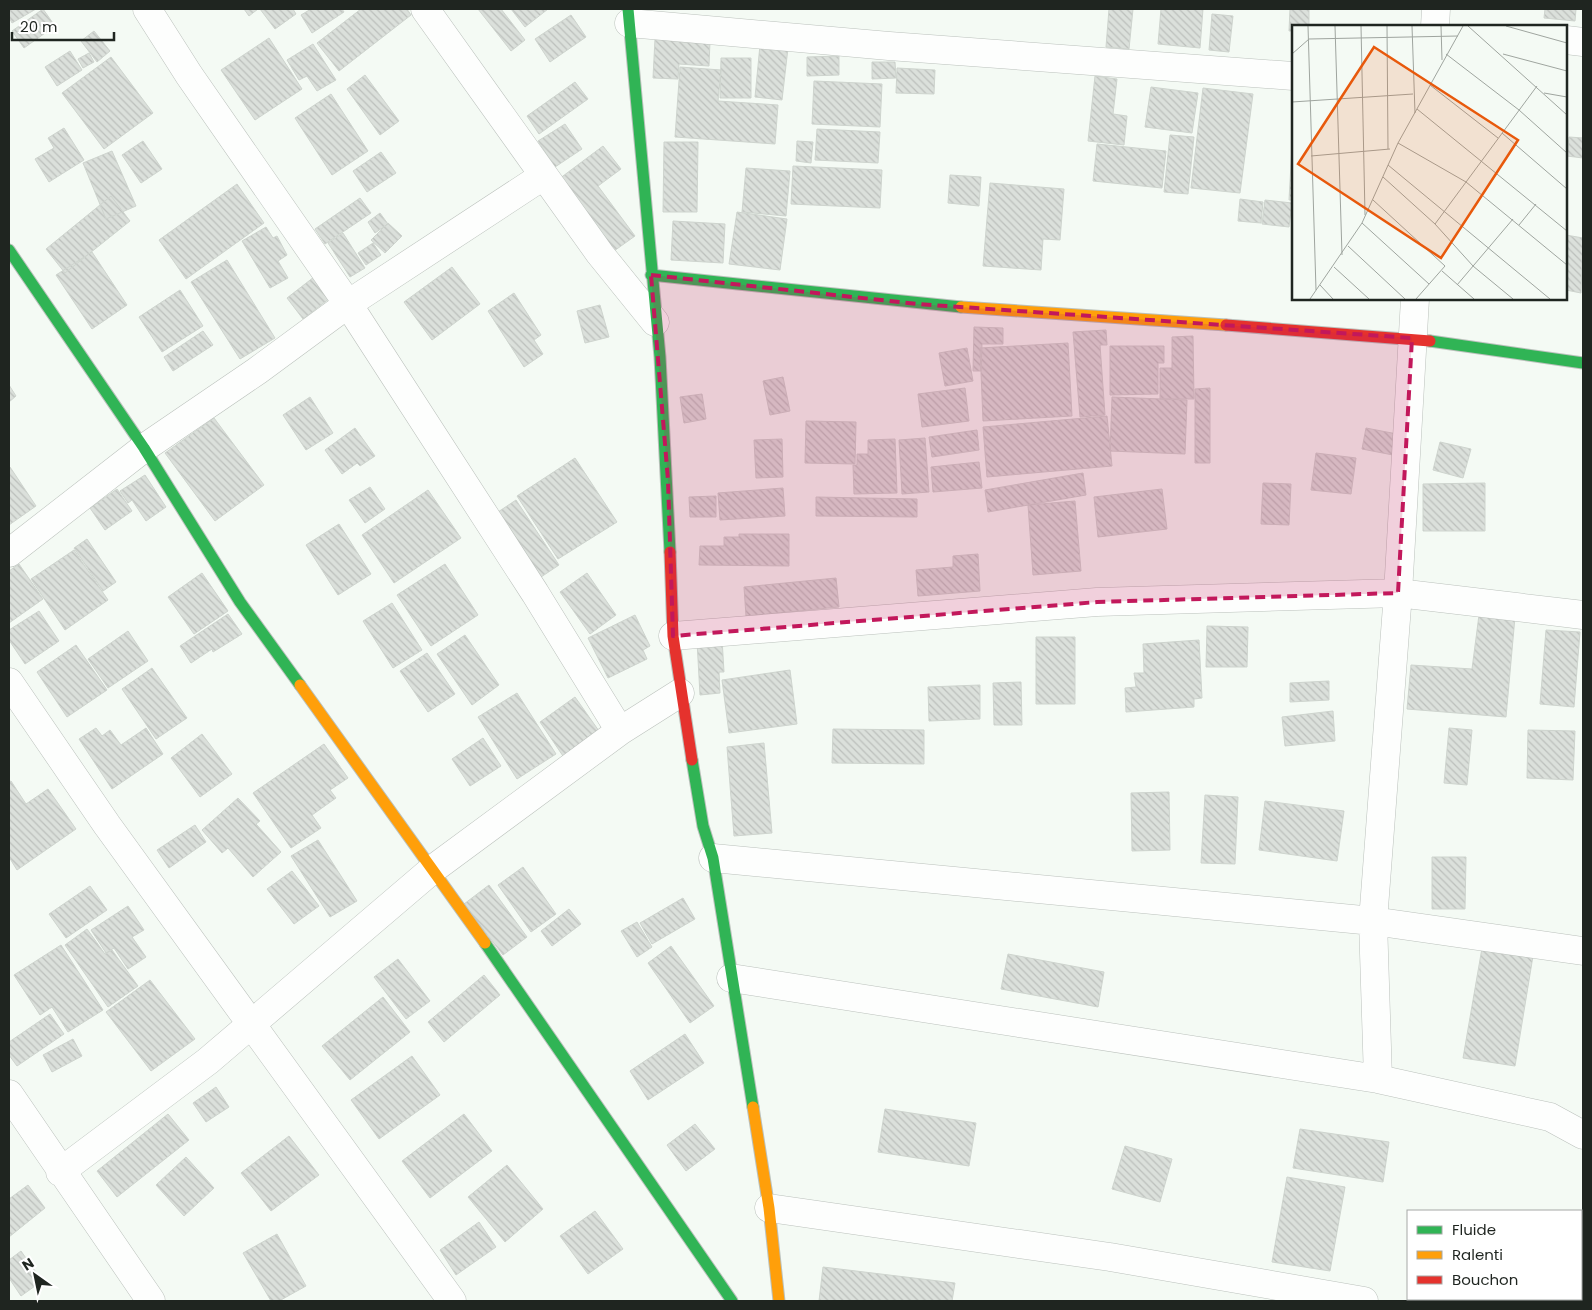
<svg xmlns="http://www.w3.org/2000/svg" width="1592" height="1310" font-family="Poppins,sans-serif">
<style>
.building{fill:url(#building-back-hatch);stroke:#ced4ce}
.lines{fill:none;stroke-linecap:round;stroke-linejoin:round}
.street-casing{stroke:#bbc1bc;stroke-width:29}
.fast-casing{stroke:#bbc1bc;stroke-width:13}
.slow-casing{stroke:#bbc1bc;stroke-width:13}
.jam-casing{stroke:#bbc1bc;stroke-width:13}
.street{stroke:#fdfefd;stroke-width:28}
.fast{stroke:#30b455;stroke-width:11}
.slow{stroke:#ff9f0a;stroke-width:11}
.jam{stroke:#e5322d;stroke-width:11}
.marked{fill:#c2185b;fill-opacity:0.2;stroke:#c2185b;stroke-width:4;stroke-dasharray:10 6;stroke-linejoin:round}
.inset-road{fill:none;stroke:#9fa59f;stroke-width:1}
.view{fill:#e8590c;fill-opacity:0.15;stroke:#e8590c;stroke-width:2.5}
.inset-edge{fill:none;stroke:#1f2520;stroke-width:2.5}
</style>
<defs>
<pattern id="building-back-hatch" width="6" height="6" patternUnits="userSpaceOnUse" patternTransform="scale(1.25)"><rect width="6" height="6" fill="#dbe0db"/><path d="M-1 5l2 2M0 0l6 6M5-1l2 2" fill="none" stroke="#bcc0bc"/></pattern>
</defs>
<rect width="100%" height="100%" fill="#f4faf4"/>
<path class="building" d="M9 9H36L12 23 9 17Z
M43 9 55 26 24 48 12 31Z
M244 9H258L249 16Z
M260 9H293L296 14 275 29Z
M311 9H342L344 12 312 33 301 15Z
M361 9H407L411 15 339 71 317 43Z
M478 9H501L525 40 511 51Z
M511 9H548L525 27Z
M1109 9H1133L1129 49 1106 47Z
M1161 9H1203L1200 48 1158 44Z
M1290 9H1309V26H1293V31H1289Z
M1545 9H1576L1575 21 1544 18Z
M1212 14 1233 16 1229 52 1209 50Z
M571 15 586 37 550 62 535 39Z
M94 31 110 51 97 62 81 41Z
M269 38 302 89 255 120 221 70Z
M655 39 710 41 709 66 679 64 678 79 653 78Z
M313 44 336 80 317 91 307 76 299 80 287 60Z
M760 45 788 48 782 100 755 97Z
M70 51 82 70 57 86 45 67Z
M89 53 94 62 83 68 78 59Z
M839 56V75L807 76V57Z
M111 57 153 113 104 149 62 93Z
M721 58H751V98H720Z
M872 62H895L896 78 872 79Z
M680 67 721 70 718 101 778 105 775 144 675 137Z
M897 68 935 70 934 94 896 93Z
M365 75 399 121 380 135 347 89Z
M1095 76 1117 79 1113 114 1127 116 1124 145 1088 141Z
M814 81 882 84 880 127 812 124Z
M575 82 588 99 539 134 527 116Z
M1151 87 1198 93 1192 133 1145 127Z
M1203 88 1253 94 1240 193 1191 188Z
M331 94 368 151 332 175 295 118Z
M565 124 582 149 555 167 538 141Z
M64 128 84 160 49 182 35 159 54 148 48 138Z
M817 129 880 132 878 163 815 160Z
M1170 135 1194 137 1188 194 1164 192Z
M1569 137 1583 138V158L1567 156Z
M143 141 162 169 141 183 122 155Z
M797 141 813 142 811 163 796 161Z
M664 142H698L697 212H663Z
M1097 144 1166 151 1162 188 1093 181Z
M603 146 621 169 598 186 635 236 614 251 559 179Z
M1292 146H1293V200H1289Z
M112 151 136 206 106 219 83 163Z
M381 152 396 173 367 192 353 171Z
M793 166 882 170 880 208 791 204Z
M746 168 790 171 786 216 742 212Z
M950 175 981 177 979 206 948 203Z
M990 183 1064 189 1060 240 1043 239 1041 270 983 266Z
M237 184 264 223 186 279 159 240Z
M111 196 130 221 65 273 46 249Z
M360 198 371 213 325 244 315 229Z
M1240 199 1263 202 1261 223 1238 221Z
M1265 200 1292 203 1289 227 1262 224Z
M737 212 787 219 780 270 729 264Z
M380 213 388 224 375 233 368 222Z
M673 221 725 224 723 263 671 260Z
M388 223 402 236 385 253 371 240Z
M266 227 273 238 277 236 287 255 278 261 288 278 270 288 242 241Z
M343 233 365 268 350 277 328 243Z
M1566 235 1583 238 1581 293 1566 290Z
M373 243 381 255 366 265 358 253Z
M92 252 127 305 92 329 56 275Z
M227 260 275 338 240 359 191 282Z
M452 267 480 304 432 340 404 302Z
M314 277 330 298 303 319 287 298Z
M180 290 203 326 162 352 139 317Z
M514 293 541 335 534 340 543 354 524 367 488 311Z
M600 305 609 337 585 343 577 311Z
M974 327 1003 328V344H982L981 371H973Z
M1106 330 1107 345H1100L1105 415 1080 417 1073 332Z
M203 331 213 345 173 371 164 357Z
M1193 336 1194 399H1160V368H1172V337Z
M1068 343 1072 416 983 421 980 348Z
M1110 346H1164V363H1158V394L1110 395Z
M967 348 973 381 945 386 939 353Z
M783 377 790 411 770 415 763 381Z
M9 385 16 396 9 402Z
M965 388 969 421 922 427 918 394Z
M1210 388V463H1195V389Z
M702 394 706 419 684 423 680 397Z
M310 397 333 433 306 450 283 415Z
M1112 397 1187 400 1185 454 1110 451Z
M1107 416 1112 466 987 477 983 427Z
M214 418 264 485 215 521 165 453Z
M806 421 856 422 855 464 805 463Z
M355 428 375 456 360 466 357 463 342 474 325 450Z
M1366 428 1397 434 1393 455 1362 449Z
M977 430 979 450 932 457 929 437Z
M925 438 929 492 902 494 899 440Z
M782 439 783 477 756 478 754 440Z
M895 439 897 493 854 494 853 465H857V454H868V440Z
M1440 442 1471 449 1463 478 1433 470Z
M1316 453 1356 458 1351 494 1311 490Z
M575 458 617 522 558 559 517 496Z
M979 462 982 488 933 492 931 467Z
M10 467 36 506 9 525V468Z
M1083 473 1086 495 988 512 985 490Z
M145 475 166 507 146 521 132 500 128 503 120 491Z
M1263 483 1291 484 1289 525 1261 524Z
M1485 483V531H1423V484Z
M370 487 385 509 365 523 349 500Z
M783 488 785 516 720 520 718 493Z
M117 489 132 511 105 530 90 508Z
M1162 489 1167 529 1098 537 1094 497Z
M428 490 461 538 394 583 362 535Z
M716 496V517H690L689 497Z
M816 497 917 499V517L816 516Z
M516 500 559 565 535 581 492 516Z
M1075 501 1081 571 1033 575 1028 505Z
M339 524 371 574 338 595 306 545Z
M739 534H789V566L699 565 700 546H724V537H739Z
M87 539 116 582 103 591 74 548Z
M74 550 108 600 65 630 31 579Z
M978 554 980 591 918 596 916 570 953 567V556Z
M19 564 43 599 9 623V571Z
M445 564 478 615 431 646 397 595Z
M202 573 228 611 194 634 168 597Z
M587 573 616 615 590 634 560 592Z
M836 578 839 607 746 616 744 587Z
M392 603 422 650 393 668 363 621Z
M39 611 59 641 25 664 9 640V630Z
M228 614 242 634 213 652 212 649 191 663 180 646Z
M635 615 650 646 643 650 647 659 608 678 588 638Z
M1479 615 1515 617 1506 717 1407 709 1411 665 1472 669Z
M1207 626 1248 627 1247 667H1206Z
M1546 630 1580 632 1574 707 1540 704Z
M128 631 148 661 108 688 88 659Z
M465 635 499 685 472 705 437 654Z
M1036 637H1075V704H1036Z
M722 639 724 672H719L720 693 700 695 697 641Z
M1199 640 1202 698 1194 699V707L1126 712 1125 688 1136 687 1134 673H1144L1143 644Z
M76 645 107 690 67 717 37 672Z
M427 653 455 694 428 712 400 671Z
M152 668 187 718 156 739 122 689Z
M790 670 797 724 729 733 722 680Z
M1329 681V700L1290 702V683Z
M1021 682 1022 725H994L993 683Z
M980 685V719L929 721 928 687Z
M517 693 556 754 517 779 478 717Z
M575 697 599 731 563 756 540 722Z
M1333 711 1335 741 1285 746 1282 717Z
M96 728 102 736 110 730 121 745 146 728 163 754 112 789 79 739Z
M1449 728 1472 730 1467 785 1444 783Z
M833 729 924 730V764L832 763Z
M1528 730 1575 731 1573 780 1527 778Z
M202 734 232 774 200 797 171 758Z
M483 738 501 766 470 786 452 759Z
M764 743 772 833 734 836 727 747Z
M324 744 348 778 330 790 336 798 312 815 321 828 291 848 253 793Z
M11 781 26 804 48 789 76 829 17 870 9 857V782Z
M1169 792 1170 850 1132 851 1131 793Z
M1205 795 1238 797 1235 864 1201 863Z
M238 798 260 821 256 824 281 852 253 877 228 848 222 853 202 830Z
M1265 801 1344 811 1337 861 1259 850Z
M195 825 206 842 169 868 157 850Z
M318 840 357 901 330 917 291 856Z
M1432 857H1466L1465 909H1432Z
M523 867 556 914 531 932 498 885Z
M292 871 319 906 294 924 267 889Z
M489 885 527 937 503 955 464 904Z
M90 886 107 910 66 938 49 914Z
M683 898 695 919 652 944 640 923Z
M128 906 144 930 132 937 146 957 128 969 114 948 106 953 91 930Z
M569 909 581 924 552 946 541 931Z
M637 922 652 947 637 957 621 931Z
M87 929 105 954 112 950 138 986 108 1007 65 945Z
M61 945 103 1010 68 1032 52 1007 40 1015 14 975Z
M671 946 714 1006 690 1023 648 963Z
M1482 948 1533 956 1515 1066 1463 1058Z
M1008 954 1104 972 1098 1007 1001 989Z
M398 959 430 1001 406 1019 374 977Z
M484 975 500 995 444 1042 428 1022Z
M150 980 195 1039 151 1071 106 1012Z
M383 997 410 1032 350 1080 322 1046Z
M50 1014 64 1034 17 1066 9 1055V1042Z
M685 1034 704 1063 648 1100 630 1071Z
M73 1039 82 1056 52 1072 43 1055Z
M412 1056 440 1095 379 1139 351 1100Z
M216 1087 229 1107 206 1122 193 1103Z
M885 1109 976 1123 969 1166 878 1152Z
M168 1114 189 1140 117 1197 97 1171Z
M464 1114 492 1151 430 1198 402 1161Z
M695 1124 715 1149 686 1171 667 1145Z
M1300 1129 1389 1142 1383 1182 1293 1168Z
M289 1136 319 1175 271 1211 241 1173Z
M1125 1146 1172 1159 1160 1202 1112 1189Z
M186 1157 214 1188 184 1216 156 1185Z
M507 1165 543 1209 505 1242 468 1197Z
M1287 1177 1345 1187 1330 1271 1272 1262Z
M28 1185 45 1208 9 1237V1199Z
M595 1211 623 1249 588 1274 560 1236Z
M479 1222 496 1247 456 1275 440 1250Z
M277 1234 306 1286 279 1301H271L243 1253Z
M21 1251 42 1281 21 1296 9 1278V1260Z
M823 1267 955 1283 952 1301H819Z"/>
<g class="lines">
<defs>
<path id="street" d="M147 9 189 75 348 304 535 593 620 731
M425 9 600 254 655 322
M629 23 889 46 1293 76
M1435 26 1436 9
M1566 40 1583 42
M9 553 144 448 257 371 348 304 543 176
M673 636 1097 602 1398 593 1583 615
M9 682 107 825 452 1301
M713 858 1373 921 1583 951
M731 978 1378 1079 1550 1117 1583 1135
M1378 1079 1373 921 1398 593 1415 299
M9 1094 151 1301
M60 1172 208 1061 433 869 620 731 680 693
M769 1208 1110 1257 1364 1301"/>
<path id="fast" d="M628 9 660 357 670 552
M9 250 144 448 240 602 300 685
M651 275 961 307
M1430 341 1583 363
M692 760 703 826 713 858 753 1107
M485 943 732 1301"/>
<path id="slow" d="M961 307 1226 325
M300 685 485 943
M753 1107 769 1208 779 1301"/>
<path id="jam" d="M1226 325 1430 341
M670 552 673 636 692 760"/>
</defs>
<use href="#street" class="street-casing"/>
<use href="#fast" class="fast-casing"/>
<use href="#slow" class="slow-casing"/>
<use href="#jam" class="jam-casing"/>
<use href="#street" class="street"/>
<use href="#fast" class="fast"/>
<use href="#slow" class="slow"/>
<use href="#jam" class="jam"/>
</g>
<path class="marked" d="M651 275 917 304 1412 338 1398 593 1097 602 673 636 668 480Z"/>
<g transform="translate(1292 25)">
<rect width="275" height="275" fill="#f4faf4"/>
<path class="inset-road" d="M16 1 24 265M43 1 50 230M69 1 73 190M95 1 96 124M120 1 123 88M149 1 150 35M176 1 275 90M214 1 275 18M0 29 17 14 166 11M154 29 227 85 275 128M211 29 275 46M138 60 206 113M252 68 275 72M0 77 121 69M125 84 275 206M210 108 275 164M106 118 174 157 275 240M19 131 98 124M96 140 258 274M91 152 143 199 181 241 221 274M81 175 153 241 124 274M70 198 137 259M143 199 245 61M227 200 244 179M56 221 113 274M42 242 77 274M150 246 182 274M28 260 41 274M165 260 221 194M18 274 70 198 106 118 171 1"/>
<path class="view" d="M82 22 226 115 149 233 6 139Z"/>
<rect width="275" height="275" class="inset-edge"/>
</g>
<rect width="1592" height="1310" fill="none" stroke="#1f2520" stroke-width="20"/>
<rect x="1407" y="1210" width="175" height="90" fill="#ffffff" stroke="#a5a8a6"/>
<rect x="1417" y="1226" width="25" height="8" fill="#30b455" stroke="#a5a8a6"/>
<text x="1452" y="1235" font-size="15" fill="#1f2520">Fluide</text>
<rect x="1417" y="1251" width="25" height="8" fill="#ff9f0a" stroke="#a5a8a6"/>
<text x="1452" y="1260" font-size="15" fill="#1f2520">Ralenti</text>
<rect x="1417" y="1276" width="25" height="8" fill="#e5322d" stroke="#a5a8a6"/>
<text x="1452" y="1285" font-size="15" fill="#1f2520">Bouchon</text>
<g transform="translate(35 1275) rotate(327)" stroke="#ffffff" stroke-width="4" paint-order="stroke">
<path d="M0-4L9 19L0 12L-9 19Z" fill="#1f2520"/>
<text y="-8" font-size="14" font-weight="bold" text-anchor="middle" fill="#1f2520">N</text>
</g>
<path d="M12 32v8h102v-8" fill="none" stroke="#1f2520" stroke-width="2.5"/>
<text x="20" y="32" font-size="15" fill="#1f2520" stroke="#ffffff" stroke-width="4" paint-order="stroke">20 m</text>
</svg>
